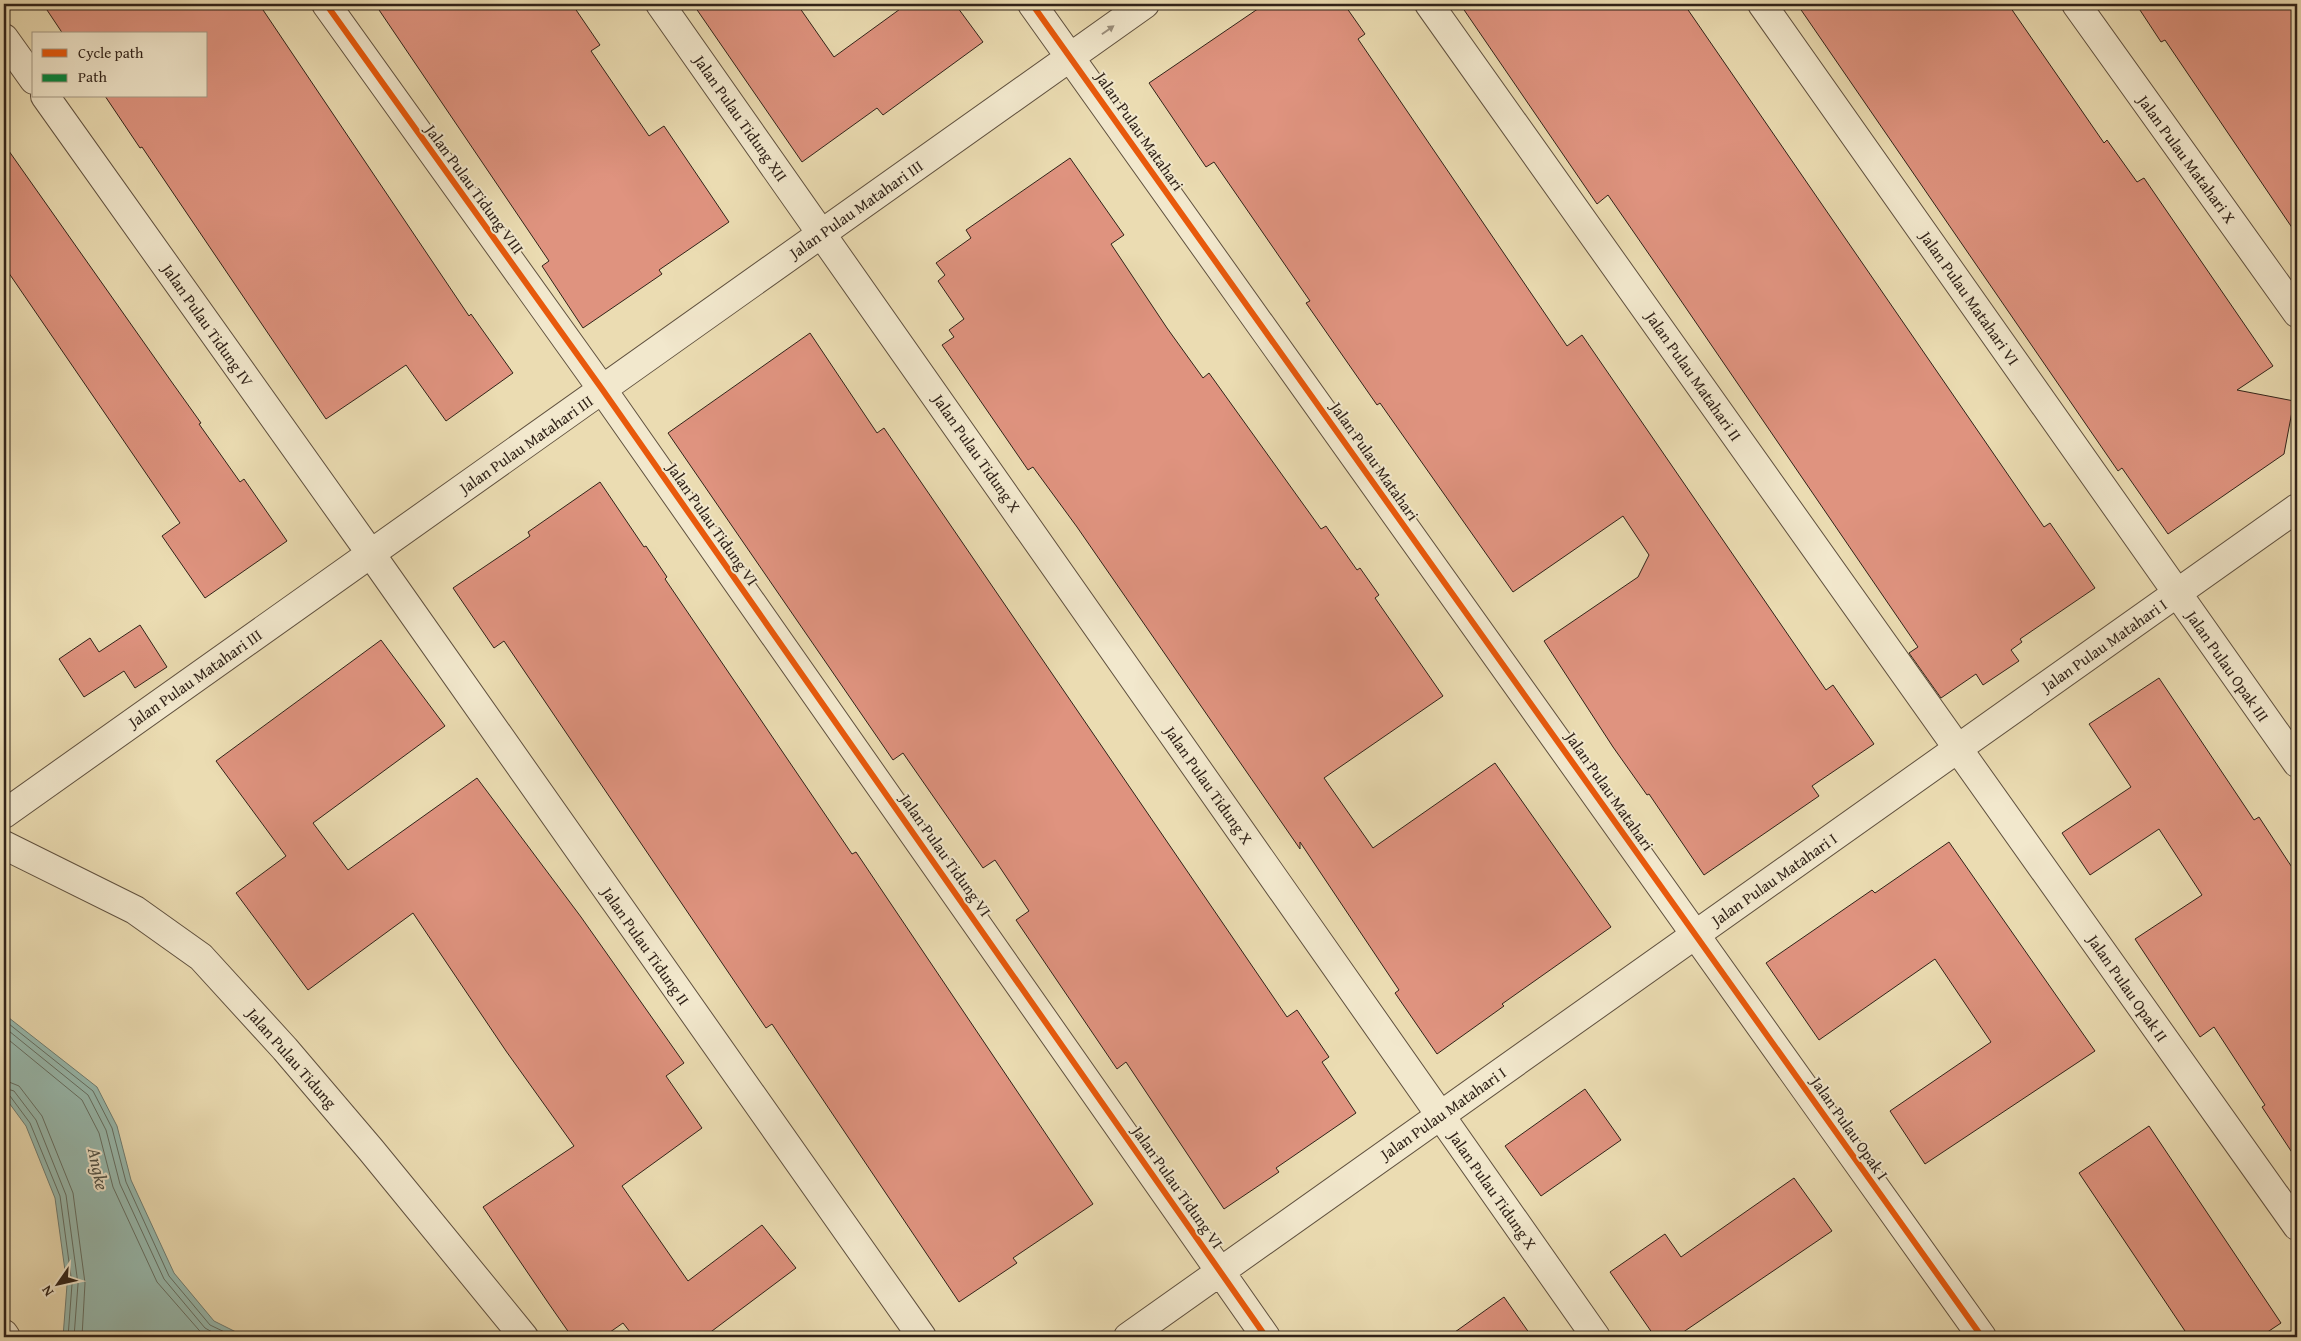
<svg xmlns="http://www.w3.org/2000/svg" width="2301" height="1341" font-family="'Gentium Book Plus',serif">
<style>
.water{fill:#98bbb0;stroke:#6f7e74}
.lines{fill:none;stroke-linecap:round;stroke-linejoin:round}
.shore{stroke:#646f64;stroke-width:1}
.building{fill:#df937f;stroke:#312319}
.street-casing{stroke:#60513f;stroke-width:30}
.street{stroke:#f2e8cd;stroke-width:28}
.quiet{stroke:#00873e;stroke-width:5;stroke-dasharray:10 5;stroke-linecap:butt}
.cycleway-casing{stroke:#f2e8cd;stroke-width:9}
.cycleway{stroke:#e8590c;stroke-width:6}
.oneway{fill:#9b8f7c}
.labels{text-anchor:middle;stroke-width:4;stroke-linejoin:round;paint-order:stroke}
.street-label{font-size:16px;fill:#312319;stroke:#f2e8cd}
.water-label{font-size:18px;font-style:italic;fill:#505146;stroke:#f2e8cd}
</style>
<rect width="100%" height="100%" fill="#ebdcb2"/>
<filter id="stains"><feTurbulence type="fractalNoise" baseFrequency=".004" numOctaves="4"/><feColorMatrix values="0 0 0 0 .2 0 0 0 0 .09 0 0 0 0 .02 0 0 0 .5 -.17"/></filter>
<radialGradient id="worn" r=".72"><stop offset=".6" stop-color="#630" stop-opacity="0"/><stop offset="1" stop-color="#630" stop-opacity=".3"/></radialGradient>
<path class="water" d="M4 1014 97 1087 117 1126 131 1180 174 1273 214 1321 246 1337H63L67 1285 55 1198 26 1126 4 1096Z"/>
<g class="lines">
<path class="shore" d="M4 1020 93 1091 112 1128 126 1182 169 1276 210 1325 235 1337
M4 1027 88 1095 106 1130 120 1184 164 1279 205 1328 221 1337
M4 1036 82 1100 99 1133 113 1187 157 1282 205 1337
M4 1080 19 1086 42 1116 73 1193 85 1283 82 1337
M4 1088 14 1091 36 1120 66 1195 78 1284 74 1337
M4 1094 10 1096 30 1123 60 1196 72 1284 68 1337"/>
</g>
<path class="building" d="M43 4H259L469 316 471 314 513 373 446 421 406 365 326 419 142 147 140 148 105 96H206V34H63Z
M375 4H572L600 45 591 51 649 136 664 126 729 222 659 270 662 274 583 328 542 266 549 261Z
M693 4H797L834 57 907 4H955L983 42 883 115 877 108 802 162Z
M1265 4H1344L1365 34 1358 39 1567 346 1582 335 1826 690 1833 685 1874 744 1812 786 1819 796 1704 875 1649 794 1647 795 1613 747 1544 641 1638 577 1649 555 1623 516 1513 592 1380 403 1377 405 1306 303 1310 301 1214 162 1206 167 1149 83Z
M1460 4H1684L2044 527 2050 523 2095 588 2020 639 2022 642 2011 650 2019 661 1983 685 1976 674 1941 698 1909 653 1918 647 1662 273 1608 195 1597 204Z
M1797 4H2008L2104 143 2107 140 2137 182 2144 178 2273 366 2237 390 2294 401 2284 454 2168 534 2122 468 2118 471Z
M2136 4H2297V235L2165 40 2161 42Z
M4 144 171 381 201 423 199 424 240 482 244 479 287 541 205 598 162 536 180 523 4 266Z
M1070 158 1124 235 1111 244 1167 328 1203 378 1209 373 1321 529 1326 526 1357 570 1360 568 1379 595 1375 598 1443 696 1324 778 1373 848 1495 763 1611 927 1502 1004 1504 1006 1437 1054 1395 993 1399 990 1300 842V849L1077 527 1033 467 1028 470 942 345 954 337 949 330 964 319 938 281 945 275 936 263 971 238 966 230Z
M810 333 877 433 884 428 1287 1017 1297 1010 1329 1057 1322 1062 1356 1113 1276 1168 1279 1172 1224 1209 1126 1062 1117 1069 1016 920 1029 911 995 860 983 868 903 753 893 760 668 433Z
M600 482 644 547 646 546 667 577 665 579 852 854 856 852 1093 1204 1013 1258 1017 1263 959 1302 772 1024 766 1028 504 641 494 648 453 588 530 536 528 532Z
M140 625 167 667 135 688 124 671 84 697 59 659 90 638 99 652Z
M381 640 445 726 313 823 348 870 477 778 581 917 684 1063 666 1076 702 1128 622 1186 688 1281 762 1225 796 1268 704 1337H634L623 1323 603 1337H572L549 1304 483 1207 574 1146 506 1051 413 913 308 990 236 893 286 856 216 761Z
M2159 678 2254 820 2259 817 2297 875V1160L2262 1107 2265 1105 2214 1027 2200 1037 2135 939 2202 895 2159 829 2090 875 2062 833 2131 787 2089 724Z
M1949 842 2095 1051 1925 1164 1890 1111 1991 1042 1935 959 1819 1040 1766 963 1872 890 1875 893Z
M1585 1089 1621 1140 1541 1196 1505 1146Z
M2149 1126 2281 1323 2260 1337H2189L2079 1173Z
M1794 1178 1832 1231 1676 1337H1655L1610 1272 1665 1234 1681 1257Z
M1504 1297 1532 1337H1448Z"/>
<g class="lines">
<defs>
<path id="street" d="M326 4 602 389 1266 1337
M660 4 1596 1337
M1032 4 1982 1337
M1429 4 2297 1226
M1762 4 2297 763
M2076 4 2297 313
M4 38 34 80
M45 96 371 554 922 1337
M4 814 1145 4
M4 845 135 910 201 957 285 1049 371 1150 524 1337
M4 1334 6 1337
M1128 1337 2297 508"/>
</defs>
<use href="#street" class="street-casing"/>
<use href="#street" class="street"/>
<path class="quiet" d="M4 1334 6 1337"/>
<defs>
<path id="cycleway" d="M326 4 602 389 1266 1337
M1032 4 1982 1337"/>
</defs>
<use href="#cycleway" class="cycleway-casing"/>
<use href="#cycleway" class="cycleway"/>
</g>
<defs><path id="oneway-solid" d="M-6-.8H1V-3.2L6.5 0L1 3.2V.8H-6Z" transform="scale(1.25)"/></defs>
<use class="oneway" href="#oneway-solid" transform="translate(1108 30) rotate(-35)"/>
<g class="labels">
<g class="street-label">
<text transform="translate(741 118) rotate(55)" y="6">Jalan Pulau Tidung XII</text>
<text transform="translate(1140 131) rotate(55)" y="6">Jalan Pulau Matahari</text>
<text transform="translate(2187 159) rotate(54)" y="6">Jalan Pulau Matahari X</text>
<text transform="translate(475 189) rotate(54)" y="6">Jalan Pulau Tidung VIII</text>
<text transform="translate(856 209) rotate(-35)" y="6">Jalan Pulau Matahari III</text>
<text transform="translate(1970 298) rotate(55)" y="6">Jalan Pulau Matahari VI</text>
<text transform="translate(208 325) rotate(55)" y="6">Jalan Pulau Tidung IV</text>
<text transform="translate(1694 376) rotate(55)" y="6">Jalan Pulau Matahari II</text>
<text transform="translate(526 444) rotate(-35)" y="6">Jalan Pulau Matahari III</text>
<text transform="translate(977 453) rotate(55)" y="6">Jalan Pulau Tidung X</text>
<text transform="translate(1375 461) rotate(55)" y="6">Jalan Pulau Matahari</text>
<text transform="translate(713 524) rotate(55)" y="6">Jalan Pulau Tidung VI</text>
<text transform="translate(2104 645) rotate(-35)" y="6">Jalan Pulau Matahari I</text>
<text transform="translate(2228 666) rotate(55)" y="6">Jalan Pulau Opak III</text>
<text transform="translate(195 678) rotate(-35)" y="6">Jalan Pulau Matahari III</text>
<text transform="translate(1209 785) rotate(55)" y="6">Jalan Pulau Tidung X</text>
<text transform="translate(1610 791) rotate(55)" y="6">Jalan Pulau Matahari</text>
<text transform="translate(946 855) rotate(55)" y="6">Jalan Pulau Tidung VI</text>
<text transform="translate(1774 879) rotate(-35)" y="6">Jalan Pulau Matahari I</text>
<text transform="translate(646 946) rotate(55)" y="6">Jalan Pulau Tidung II</text>
<text transform="translate(2128 988) rotate(55)" y="6">Jalan Pulau Opak II</text>
<text transform="translate(292 1058) rotate(49)" y="6">Jalan Pulau Tidung</text>
<text transform="translate(1443 1113) rotate(-35)" y="6">Jalan Pulau Matahari I</text>
<text transform="translate(1850 1128) rotate(55)" y="6">Jalan Pulau Opak I</text>
<text transform="translate(1178 1187) rotate(55)" y="6">Jalan Pulau Tidung VI</text>
<text transform="translate(1493 1190) rotate(55)" y="6">Jalan Pulau Tidung X</text>
</g>
<g class="water-label">
<text transform="translate(98 1169) rotate(78)" y="6">Angke</text>
</g>
</g>
<rect width="2301" height="1341" fill="none" stroke="#ebdcb2" stroke-width="20"/>
<rect x="5" y="5" width="2291" height="1331" fill="none" stroke="#312319" stroke-width="2.5"/>
<rect x="10" y="10" width="2281" height="1321" fill="none" stroke="#312319"/>
<rect x="32" y="32" width="175" height="65" fill="#f2e8cd" stroke="#a59985"/>
<rect x="42" y="49" width="25" height="8" fill="#e8590c" stroke="#a59985"/>
<text x="78" y="58" font-size="15" fill="#312319">Cycle path</text>
<rect x="42" y="74" width="25" height="8" fill="#00873e" stroke="#a59985"/>
<text x="78" y="82" font-size="15" fill="#312319">Path</text>
<g transform="translate(58 1284) rotate(236)" stroke="#f2e8cd" stroke-width="4" paint-order="stroke">
<path d="M0-4L9 19L0 12L-9 19Z" fill="#312319"/>
<text y="-8" font-size="14" font-weight="bold" text-anchor="middle" fill="#312319">N</text>
</g>
<rect width="100%" height="100%" filter="url(#stains)"/>
<rect width="100%" height="100%" fill="url(#worn)"/>
</svg>
